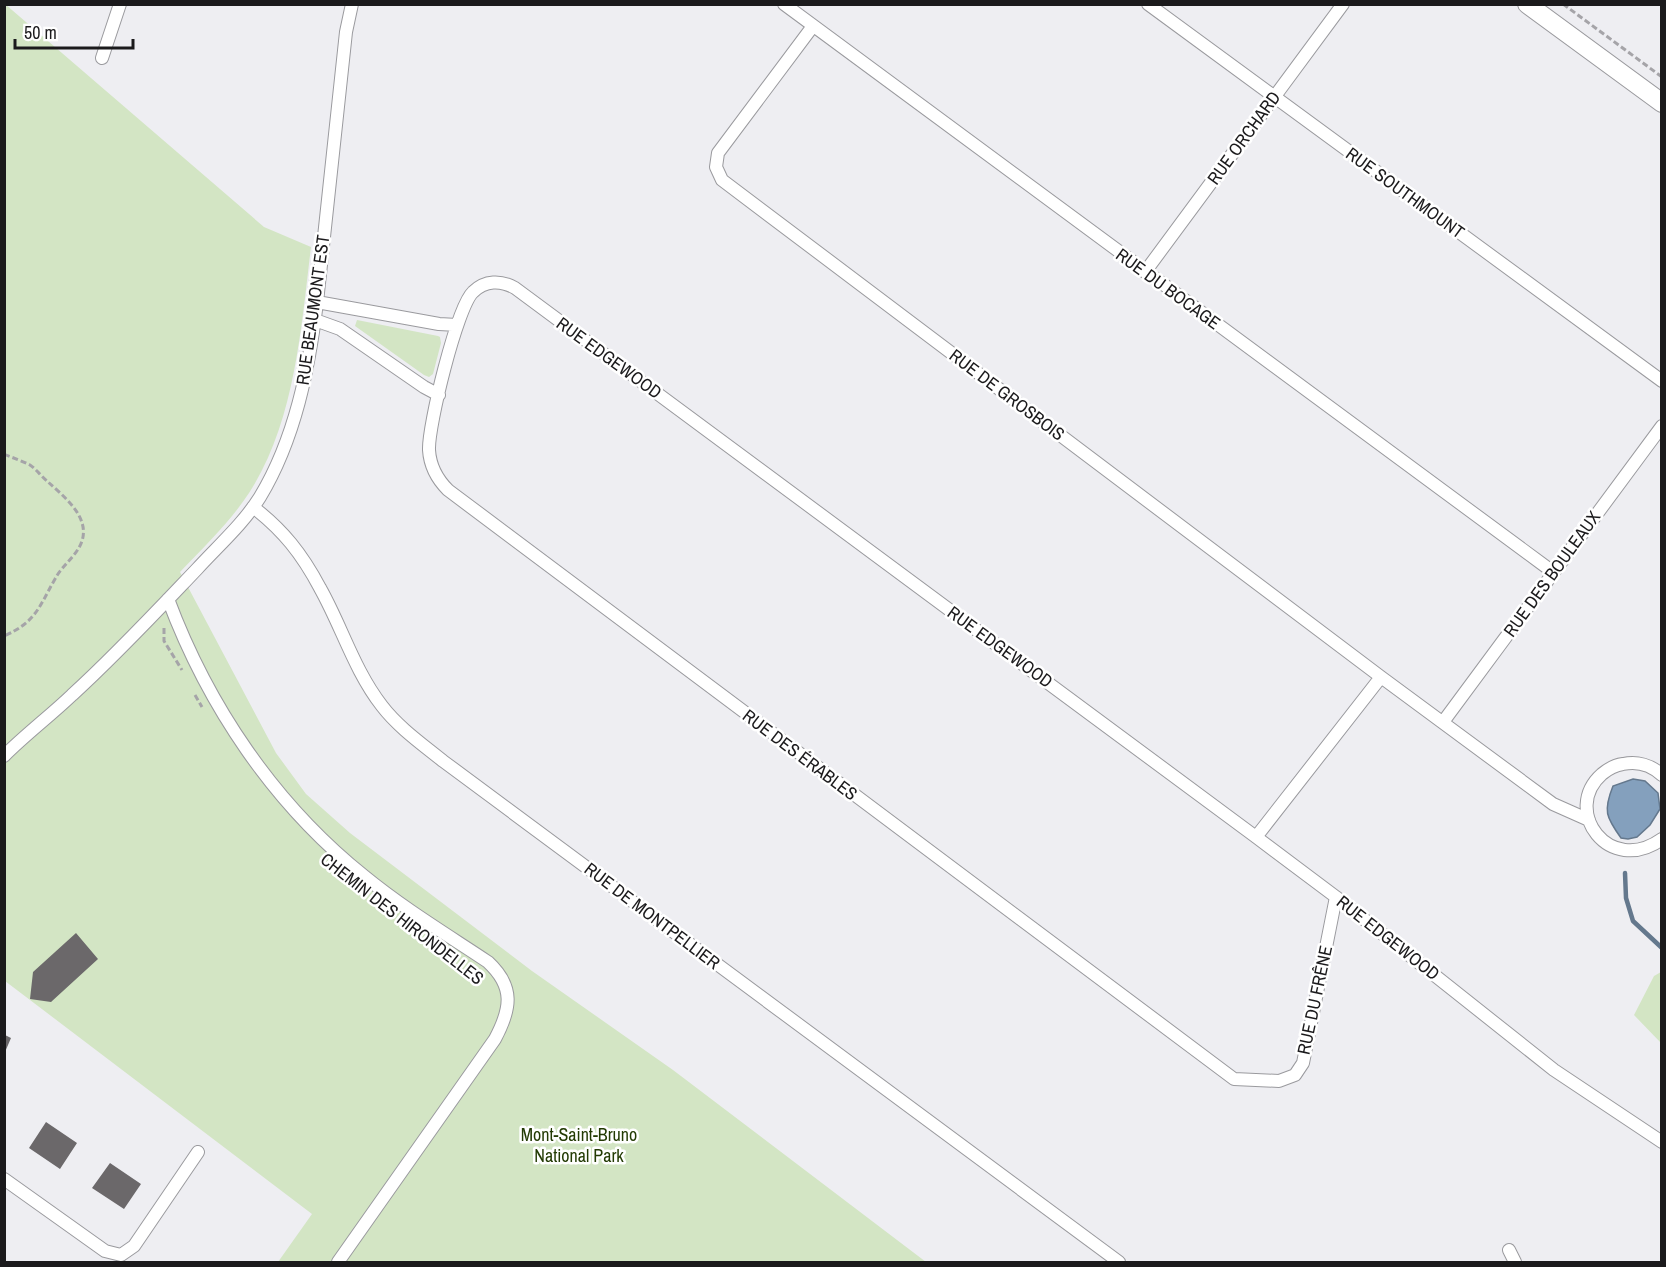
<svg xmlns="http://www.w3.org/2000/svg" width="1666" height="1267" font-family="'Archivo Narrow',sans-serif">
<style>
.green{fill:#d3e5c4}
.water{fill:#84a0bd;stroke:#64788d;stroke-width:1.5}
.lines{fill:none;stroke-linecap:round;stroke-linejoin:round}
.stream{stroke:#64788d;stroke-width:4.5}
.building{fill:#6b686a}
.street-casing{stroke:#9a9a9e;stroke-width:14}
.secondary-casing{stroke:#9a9a9e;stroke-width:20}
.path{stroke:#a5a4a8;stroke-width:3;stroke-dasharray:6 3;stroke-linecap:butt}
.street{stroke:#fff;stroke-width:12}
.secondary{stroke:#fff;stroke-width:18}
.labels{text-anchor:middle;stroke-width:5;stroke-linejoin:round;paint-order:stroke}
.street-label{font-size:18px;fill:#1b1a1c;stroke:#fff}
.park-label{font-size:18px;fill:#233b04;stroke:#fff}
</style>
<rect width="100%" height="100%" fill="#eeeef2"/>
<path class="green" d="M5 4 264 227 311 247C301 328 295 422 249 493 230 522 204 547 180 572L276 753 306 794 350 833 532 971 673 1070 926 1262H278L312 1214 5 981Z
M357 320 438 336 440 337 441 343 433 374 429 377 424 375 355 326Z
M1661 972V1043L1634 1015 1654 976Z"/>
<path class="water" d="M1633 779 1645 781 1658 793 1660 809 1650 825 1637 837 1628 839 1621 838C1606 817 1603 811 1613 786Z"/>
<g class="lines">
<path class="stream" d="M1625 873 1626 898 1633 921 1662 948"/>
</g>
<path class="building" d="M76 933 98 959 51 1002 30 999 33 972Z
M5 1035 11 1038 5 1052Z
M46 1122 77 1143 60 1169 29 1148Z
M110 1163 141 1184 124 1209 92 1188Z"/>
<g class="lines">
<defs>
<path id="street" d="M784 4 1553 572
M1148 4 1662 381
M813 26 718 153 716 167 722 180 1381 677 1553 804 1589 820
M102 58 120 4
M1145 272 1343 4
M317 302 439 324 457 325
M315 320 340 329 424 387 439 395
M253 507C283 530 302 554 320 588 342 627 354 670 382 706 398 727 422 744 443 761L1119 1262
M168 599C208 706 274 804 364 876 403 908 446 934 488 962 515 987 511 1009 495 1039L338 1262
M1443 722 1662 426
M4 756C26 734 50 716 72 695 116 655 156 612 197 569 218 546 243 524 260 497 295 439 309 369 317 302L346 32 352 4
M1662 775C1651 765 1637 761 1623 764 1615 765 1608 769 1602 774 1561 810 1609 877 1662 839
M1256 837 1381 677
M1336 897 1303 1063 1295 1075 1279 1081 1234 1079 448 490C437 479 430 466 429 450 428 426 457 307 473 292 485 280 501 280 515 288L1256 837 1336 897 1554 1070 1662 1142
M4 1179 105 1251 121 1255 134 1246 198 1152
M1509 1250 1515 1262"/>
<path id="secondary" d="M1527 4 1662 103"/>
</defs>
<use href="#street" class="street-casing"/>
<use href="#secondary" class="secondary-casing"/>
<path class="path" d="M1563 4 1662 77
M4 454C13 458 22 461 30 465 36 469 41 476 47 481 63 496 90 516 82 541 77 556 62 565 55 579 39 607 36 622 4 636
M164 628V641L182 670
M195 695 202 707"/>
<use href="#street" class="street"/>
<use href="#secondary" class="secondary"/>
</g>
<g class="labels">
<g class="street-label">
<text transform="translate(1244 138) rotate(-54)" y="6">RUE ORCHARD</text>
<text transform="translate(1405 193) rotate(36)" y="6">RUE SOUTHMOUNT</text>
<text transform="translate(1168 289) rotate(36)" y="6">RUE DU BOCAGE</text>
<text transform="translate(313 310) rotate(-82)" y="6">RUE BEAUMONT EST</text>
<text transform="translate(609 358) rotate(36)" y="6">RUE EDGEWOOD</text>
<text transform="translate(1007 395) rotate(37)" y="6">RUE DE GROSBOIS</text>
<text transform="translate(1552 574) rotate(-54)" y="6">RUE DES BOULEAUX</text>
<text transform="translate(1000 647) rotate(36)" y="6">RUE EDGEWOOD</text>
<text transform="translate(800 755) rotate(37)" y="6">RUE DES ÉRABLES</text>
<text transform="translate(652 916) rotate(37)" y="6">RUE DE MONTPELLIER</text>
<text transform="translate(402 919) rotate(38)" y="6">CHEMIN DES HIRONDELLES</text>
<text transform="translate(1388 938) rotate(38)" y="6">RUE EDGEWOOD</text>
<text transform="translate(1315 1000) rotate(-78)" y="6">RUE DU FRÊNE</text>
</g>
<g class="park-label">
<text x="579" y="1141">Mont-Saint-Bruno<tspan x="579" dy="21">National Park</tspan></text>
</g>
</g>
<rect width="1666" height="1267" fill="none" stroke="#1b1a1c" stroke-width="12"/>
<path d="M15 39v9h118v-9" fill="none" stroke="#1b1a1c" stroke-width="3"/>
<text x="24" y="39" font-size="18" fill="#1b1a1c" stroke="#ffffff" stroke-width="4.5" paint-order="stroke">50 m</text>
</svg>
